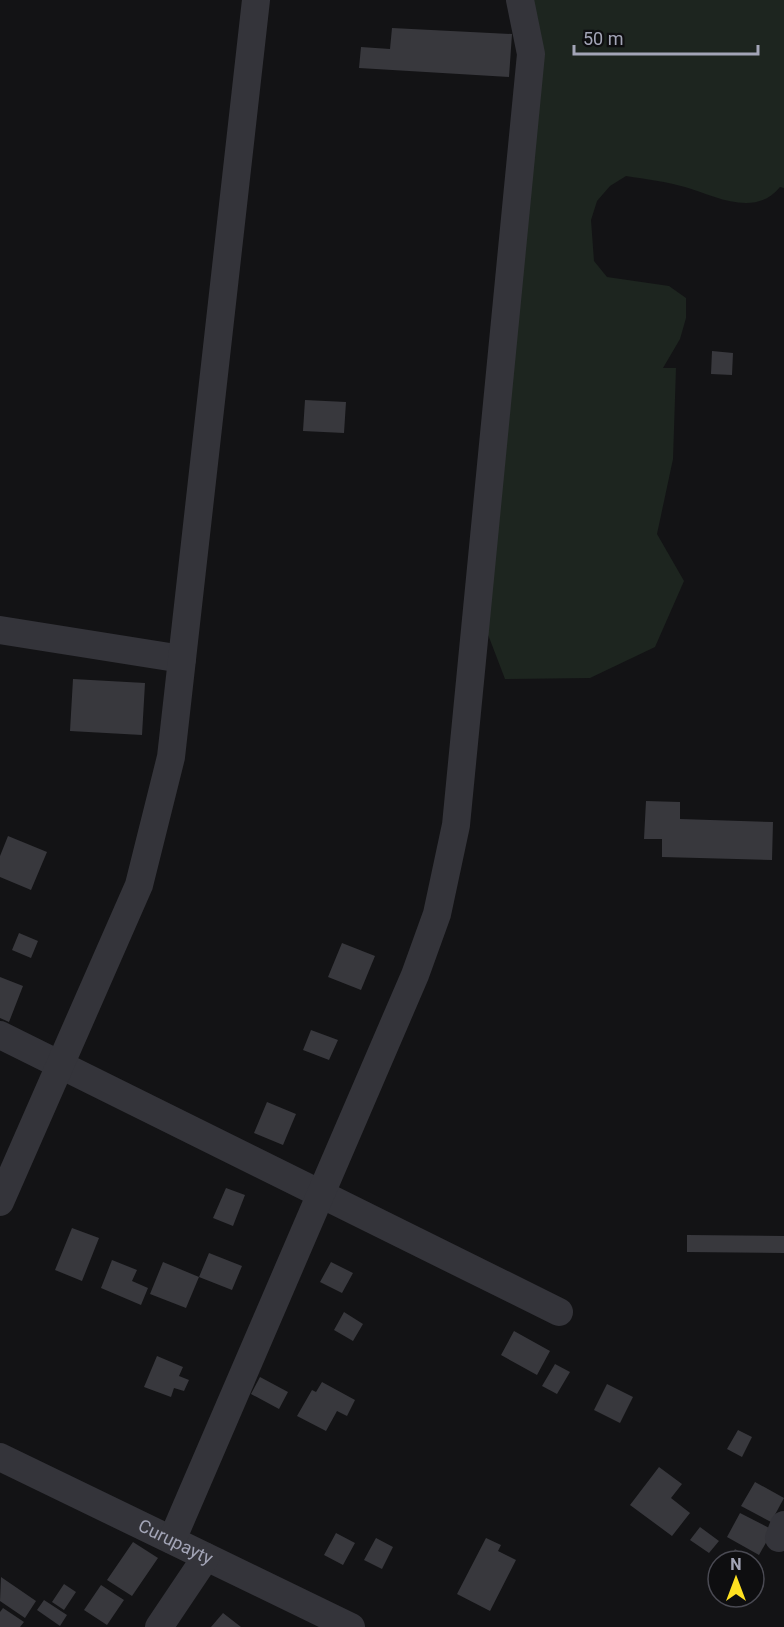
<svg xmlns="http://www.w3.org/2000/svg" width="784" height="1627" font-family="Roboto,sans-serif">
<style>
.green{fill:#1d251f}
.building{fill:#38383d}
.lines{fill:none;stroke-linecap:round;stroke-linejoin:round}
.street{stroke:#34343a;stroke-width:28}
.labels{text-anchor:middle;stroke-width:4.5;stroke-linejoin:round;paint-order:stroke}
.street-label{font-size:18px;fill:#a3a5b7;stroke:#0e0e10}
</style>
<rect width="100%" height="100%" fill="#131315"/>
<path class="green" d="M530 0H784V188L780 187C755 218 715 196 685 187 667 182 646 179 626 176L610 186 597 201 591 220 594 261 607 277 669 286 686 298V318L680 339 663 368H676L673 459 657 534 684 581 655 647 590 678 505 679 479 611Z"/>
<path class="building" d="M392 28 512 34 509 77 359 68 361 47 390 49Z
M712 351 733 353 732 375 711 374Z
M305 400 346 402 344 433 303 431Z
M73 679 145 683 142 735 70 731Z
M646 801 680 802V819L773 822 772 860 662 857V839H644Z
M8 836 47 852 31 890 0 877V856Z
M19 933 38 941 31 958 12 950Z
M342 943 375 956 361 990 328 977Z
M0 977 23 986 9 1022 0 1018Z
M311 1030 338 1040 329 1060 303 1050Z
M267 1102 296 1114 283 1145 254 1133Z
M226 1188 245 1195 233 1226 213 1218Z
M72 1228 99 1238 82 1281 55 1270Z
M687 1235 784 1236V1253L687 1252Z
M209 1253 242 1266 232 1290 199 1277Z
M112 1260 137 1270 132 1281 148 1288 141 1305 101 1288Z
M163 1262 199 1277 186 1308 150 1294Z
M331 1262 353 1273 342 1293 320 1282Z
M344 1312 363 1324 353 1341 334 1330Z
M514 1331 550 1351 537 1375 501 1355Z
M157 1356 183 1367 179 1376 189 1380 184 1391 174 1388 171 1397 144 1387Z
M555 1364 570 1372 557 1394 542 1386Z
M260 1377 288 1392 279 1409 251 1394Z
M322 1382 355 1400 347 1416 337 1411 326 1431 297 1416 312 1390 316 1392Z
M607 1384 633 1397 620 1423 594 1410Z
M738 1430 752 1437 742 1457 727 1449Z
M659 1467 682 1484 671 1498 690 1513 672 1536 630 1505Z
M755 1482 784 1498 771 1522 741 1506Z
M740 1513 773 1530 759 1555 727 1537Z
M700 1527 719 1541 709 1553 690 1540Z
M336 1533 355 1543 343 1565 324 1555Z
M376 1538 393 1547 382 1569 364 1560Z
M486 1538 501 1545 498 1551 516 1560 490 1611 457 1594Z
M133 1542 158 1558 132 1596 107 1580Z
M735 1549 761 1564 754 1577V1561H728Z
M1 1577 36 1601 25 1618 0 1601Z
M64 1584 76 1592 64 1610 52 1602Z
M101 1585 124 1600 107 1625 84 1610Z
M44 1600 67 1615 60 1626 37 1610Z
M3 1608 24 1622 20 1627H0V1612Z
M223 1613 241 1627H211Z"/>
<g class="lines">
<g class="street">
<path d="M0 630 182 659"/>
<path d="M0 1035 559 1312"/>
<path d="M0 1202 139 885 171 757 256 0"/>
<path id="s1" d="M0 1457 351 1627"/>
<path d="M779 1538 784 1525"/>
<path d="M172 1540 415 975 437 914 456 825 531 54 520 0"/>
<path d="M159 1627 206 1557"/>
</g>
</g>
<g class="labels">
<g class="street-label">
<text dy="6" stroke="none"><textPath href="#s1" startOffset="195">Curupayty</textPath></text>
</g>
</g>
<g transform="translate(736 1579)"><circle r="28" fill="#0e0e10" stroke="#4a4a53" stroke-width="1.5"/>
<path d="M0-4.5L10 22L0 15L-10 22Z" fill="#ffe121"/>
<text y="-9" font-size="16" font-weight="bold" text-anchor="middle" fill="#a3a5b7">N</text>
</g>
<path d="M574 45v9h184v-9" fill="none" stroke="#a3a5b7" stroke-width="3"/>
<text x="583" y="45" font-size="18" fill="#a3a5b7" stroke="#0e0e10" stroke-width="4.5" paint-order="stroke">50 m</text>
</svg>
